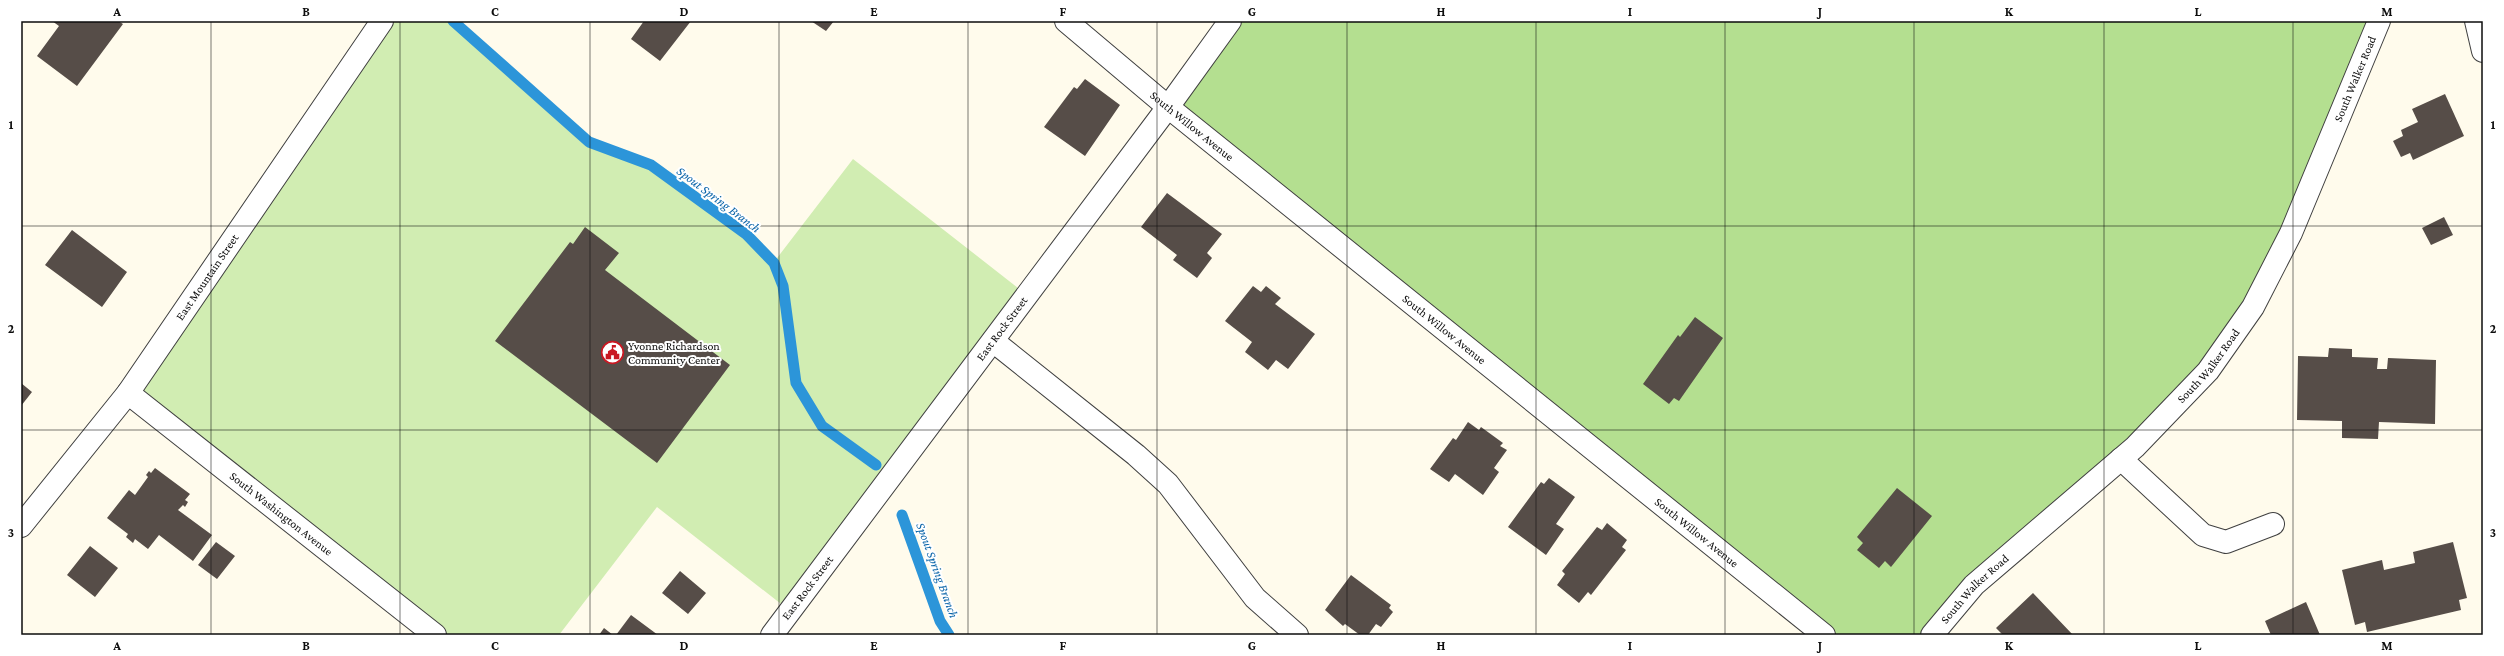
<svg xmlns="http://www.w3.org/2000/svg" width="2504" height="656" font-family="'Crimson Pro',serif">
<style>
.green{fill:#d1edb2}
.forest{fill:#b4df90}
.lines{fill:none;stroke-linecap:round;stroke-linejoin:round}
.stream{stroke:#2c95d9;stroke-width:11}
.building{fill:#564d48}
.minor-casing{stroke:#404040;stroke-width:24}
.minor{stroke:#fff;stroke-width:22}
.grid{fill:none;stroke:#0d0d0d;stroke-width:1;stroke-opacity:0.55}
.labels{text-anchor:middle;stroke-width:4;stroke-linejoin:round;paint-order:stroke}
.street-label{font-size:12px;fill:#0d0d0d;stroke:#fff}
.poi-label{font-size:12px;fill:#0d0d0d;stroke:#fff;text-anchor:start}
.water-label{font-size:13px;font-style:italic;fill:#0b65a9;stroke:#fff}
.neatline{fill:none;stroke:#0d0d0d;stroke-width:1.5}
.grid-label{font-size:13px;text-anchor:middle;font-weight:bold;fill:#0d0d0d}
</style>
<rect width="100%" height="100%" fill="#fffbec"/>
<path class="green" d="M382 21H453L589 142 651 165 746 234 774 262 853 159 1027 295 790 611 657 507 559 635H435L128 393Z"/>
<path class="forest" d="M1230 21H2379L2291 233 2208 371 1932 635H1824L1168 107Z"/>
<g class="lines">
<path class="stream" d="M453 21 589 142 651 165 746 234 774 263 783 286 796 383 822 426 876 465
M902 515 940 621 949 635"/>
</g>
<path class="building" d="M52 21H118L123 24 77 86 37 56 59 26Z
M644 21H691L660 61 631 39Z
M811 21H834L826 31Z
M1085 79 1120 105 1085 156 1044 127 1074 87 1077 89Z
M2445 94 2464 136 2413 160 2410 153 2401 157 2393 141 2403 136 2401 130 2418 122 2412 109Z
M1167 193 1222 234 1207 253 1212 258 1197 278 1173 260 1177 255 1141 227Z
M2444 217 2453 235 2431 245 2422 228Z
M585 227 619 253 605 270 730 365 657 463 495 341 570 242 573 244Z
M72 230 127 272 102 307 45 265Z
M1253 286 1261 292 1266 286 1281 298 1275 304 1315 334 1288 369 1276 360 1268 370 1245 352 1252 342 1225 321Z
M1695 317 1723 338 1679 401 1674 398 1669 404 1643 384 1678 335 1680 337Z
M2329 348 2352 349V357L2378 358 2377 369H2387L2388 358 2436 360 2435 424 2379 422 2378 439 2342 438V421L2297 420 2298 356 2328 357Z
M21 383 32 392 21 406Z
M1468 422 1479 430 1481 427 1503 443 1500 446 1507 450 1494 468 1499 472 1483 495 1455 474 1449 482 1430 469 1453 438 1456 440Z
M155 468 190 494 185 500 188 502 185 507 183 505 178 510 212 535 193 561 159 535 148 549 135 539 133 543 126 537 128 534 107 518 129 490 135 495 148 477 146 475 149 471 151 473Z
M1549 478 1575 497 1556 524 1564 529 1546 555 1508 527 1541 482 1544 484Z
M1897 488 1932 516 1891 567 1885 561 1879 568 1857 550 1863 543 1857 537Z
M1607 523 1627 540 1622 547 1626 550 1591 595 1588 592 1579 603 1557 585 1565 574 1562 571 1597 527 1602 530Z
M216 542 235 556 217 579 198 565Z
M2453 542 2467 598 2459 600 2461 610 2367 632 2365 622 2355 625 2342 570 2382 560 2384 570 2415 563 2413 552Z
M90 546 118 568 95 597 67 575Z
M680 571 706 593 688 614 662 593Z
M1351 575 1391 605 1389 608 1393 612 1381 627 1376 624 1368 635H1360L1345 624 1343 626 1325 610Z
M2033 593 2073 635H2003L1996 628Z
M2306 602 2320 635H2271L2265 621Z
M631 615 658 635H616Z
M604 628 613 635H599Z"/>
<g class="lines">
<defs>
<g id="minor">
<path id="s1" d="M1066 21 1168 107 1824 635"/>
<path d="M2476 21 2483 51"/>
<path d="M993 341 1136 455 1168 484 1255 598 1297 635"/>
<path id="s2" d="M128 393 435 635"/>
<path d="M2121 459 2203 535 2226 542 2273 524"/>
<path id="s3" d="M21 526 128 393 382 21"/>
<path id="s4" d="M772 635 1168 107 1230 21"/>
<path id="s5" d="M1932 635 1974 585 2135 447 2208 371 2253 307 2291 233 2379 21"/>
</g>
</defs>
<use href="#minor" class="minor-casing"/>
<use href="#minor" class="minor"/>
</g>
<path class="grid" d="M211 21V635M400 21V635M590 21V635M779 21V635M968 21V635M1157 21V635M1347 21V635M1536 21V635M1725 21V635M1914 21V635M2104 21V635M2293 21V635M21 226H2483M21 430H2483"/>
<defs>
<symbol id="civic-ring" viewBox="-11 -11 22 22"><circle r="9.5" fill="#fff" stroke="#c91822" stroke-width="1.5"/><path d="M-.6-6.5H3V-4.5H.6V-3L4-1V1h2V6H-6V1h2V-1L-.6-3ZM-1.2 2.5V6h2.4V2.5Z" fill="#c91822"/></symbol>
</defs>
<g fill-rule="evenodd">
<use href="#civic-ring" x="600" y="340" width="25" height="25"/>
</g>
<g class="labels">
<g class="street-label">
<text dy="4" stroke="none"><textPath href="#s5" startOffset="711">South Walker Road</textPath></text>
<text dy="4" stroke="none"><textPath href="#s1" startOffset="164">South Willow Avenue</textPath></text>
<text dy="4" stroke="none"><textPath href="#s3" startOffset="311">East Mountain Street</textPath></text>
<text dy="4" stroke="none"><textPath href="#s4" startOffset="383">East Rock Street</textPath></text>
<text dy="4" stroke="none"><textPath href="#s1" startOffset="488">South Willow Avenue</textPath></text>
<text dy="4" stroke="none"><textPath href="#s5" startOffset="387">South Walker Road</textPath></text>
<text dy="4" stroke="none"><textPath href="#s2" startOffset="195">South Washington Avenue</textPath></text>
<text dy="4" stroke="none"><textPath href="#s1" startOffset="812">South Willow Avenue</textPath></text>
<text dy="4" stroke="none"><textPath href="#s4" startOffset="59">East Rock Street</textPath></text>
<text dy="4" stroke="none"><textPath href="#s5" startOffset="63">South Walker Road</textPath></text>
</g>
<g class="poi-label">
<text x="628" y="350">Yvonne Richardson<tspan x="628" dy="14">Community Center</tspan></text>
</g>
<g class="water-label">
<text transform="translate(719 199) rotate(37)" y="5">Spout Spring Branch</text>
<text transform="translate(938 570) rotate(70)" y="5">Spout Spring Branch</text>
</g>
</g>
<rect width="2504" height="656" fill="none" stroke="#ffffff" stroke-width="44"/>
<rect x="22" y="22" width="2460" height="612" class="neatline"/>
<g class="grid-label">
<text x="117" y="16">A</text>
<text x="306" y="16">B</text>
<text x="495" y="16">C</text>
<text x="684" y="16">D</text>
<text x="874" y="16">E</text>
<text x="1063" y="16">F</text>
<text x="1252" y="16">G</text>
<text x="1441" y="16">H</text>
<text x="1630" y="16">I</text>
<text x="1820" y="16">J</text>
<text x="2009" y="16">K</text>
<text x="2198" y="16">L</text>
<text x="2387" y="16">M</text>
<text x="11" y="129">1</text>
<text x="2493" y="129">1</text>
<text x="11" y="333">2</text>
<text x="2493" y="333">2</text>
<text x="11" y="537">3</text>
<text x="2493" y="537">3</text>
<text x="117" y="650">A</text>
<text x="306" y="650">B</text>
<text x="495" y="650">C</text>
<text x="684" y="650">D</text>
<text x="874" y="650">E</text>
<text x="1063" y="650">F</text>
<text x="1252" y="650">G</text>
<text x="1441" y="650">H</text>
<text x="1630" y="650">I</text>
<text x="1820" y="650">J</text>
<text x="2009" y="650">K</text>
<text x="2198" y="650">L</text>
<text x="2387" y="650">M</text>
</g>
</svg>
